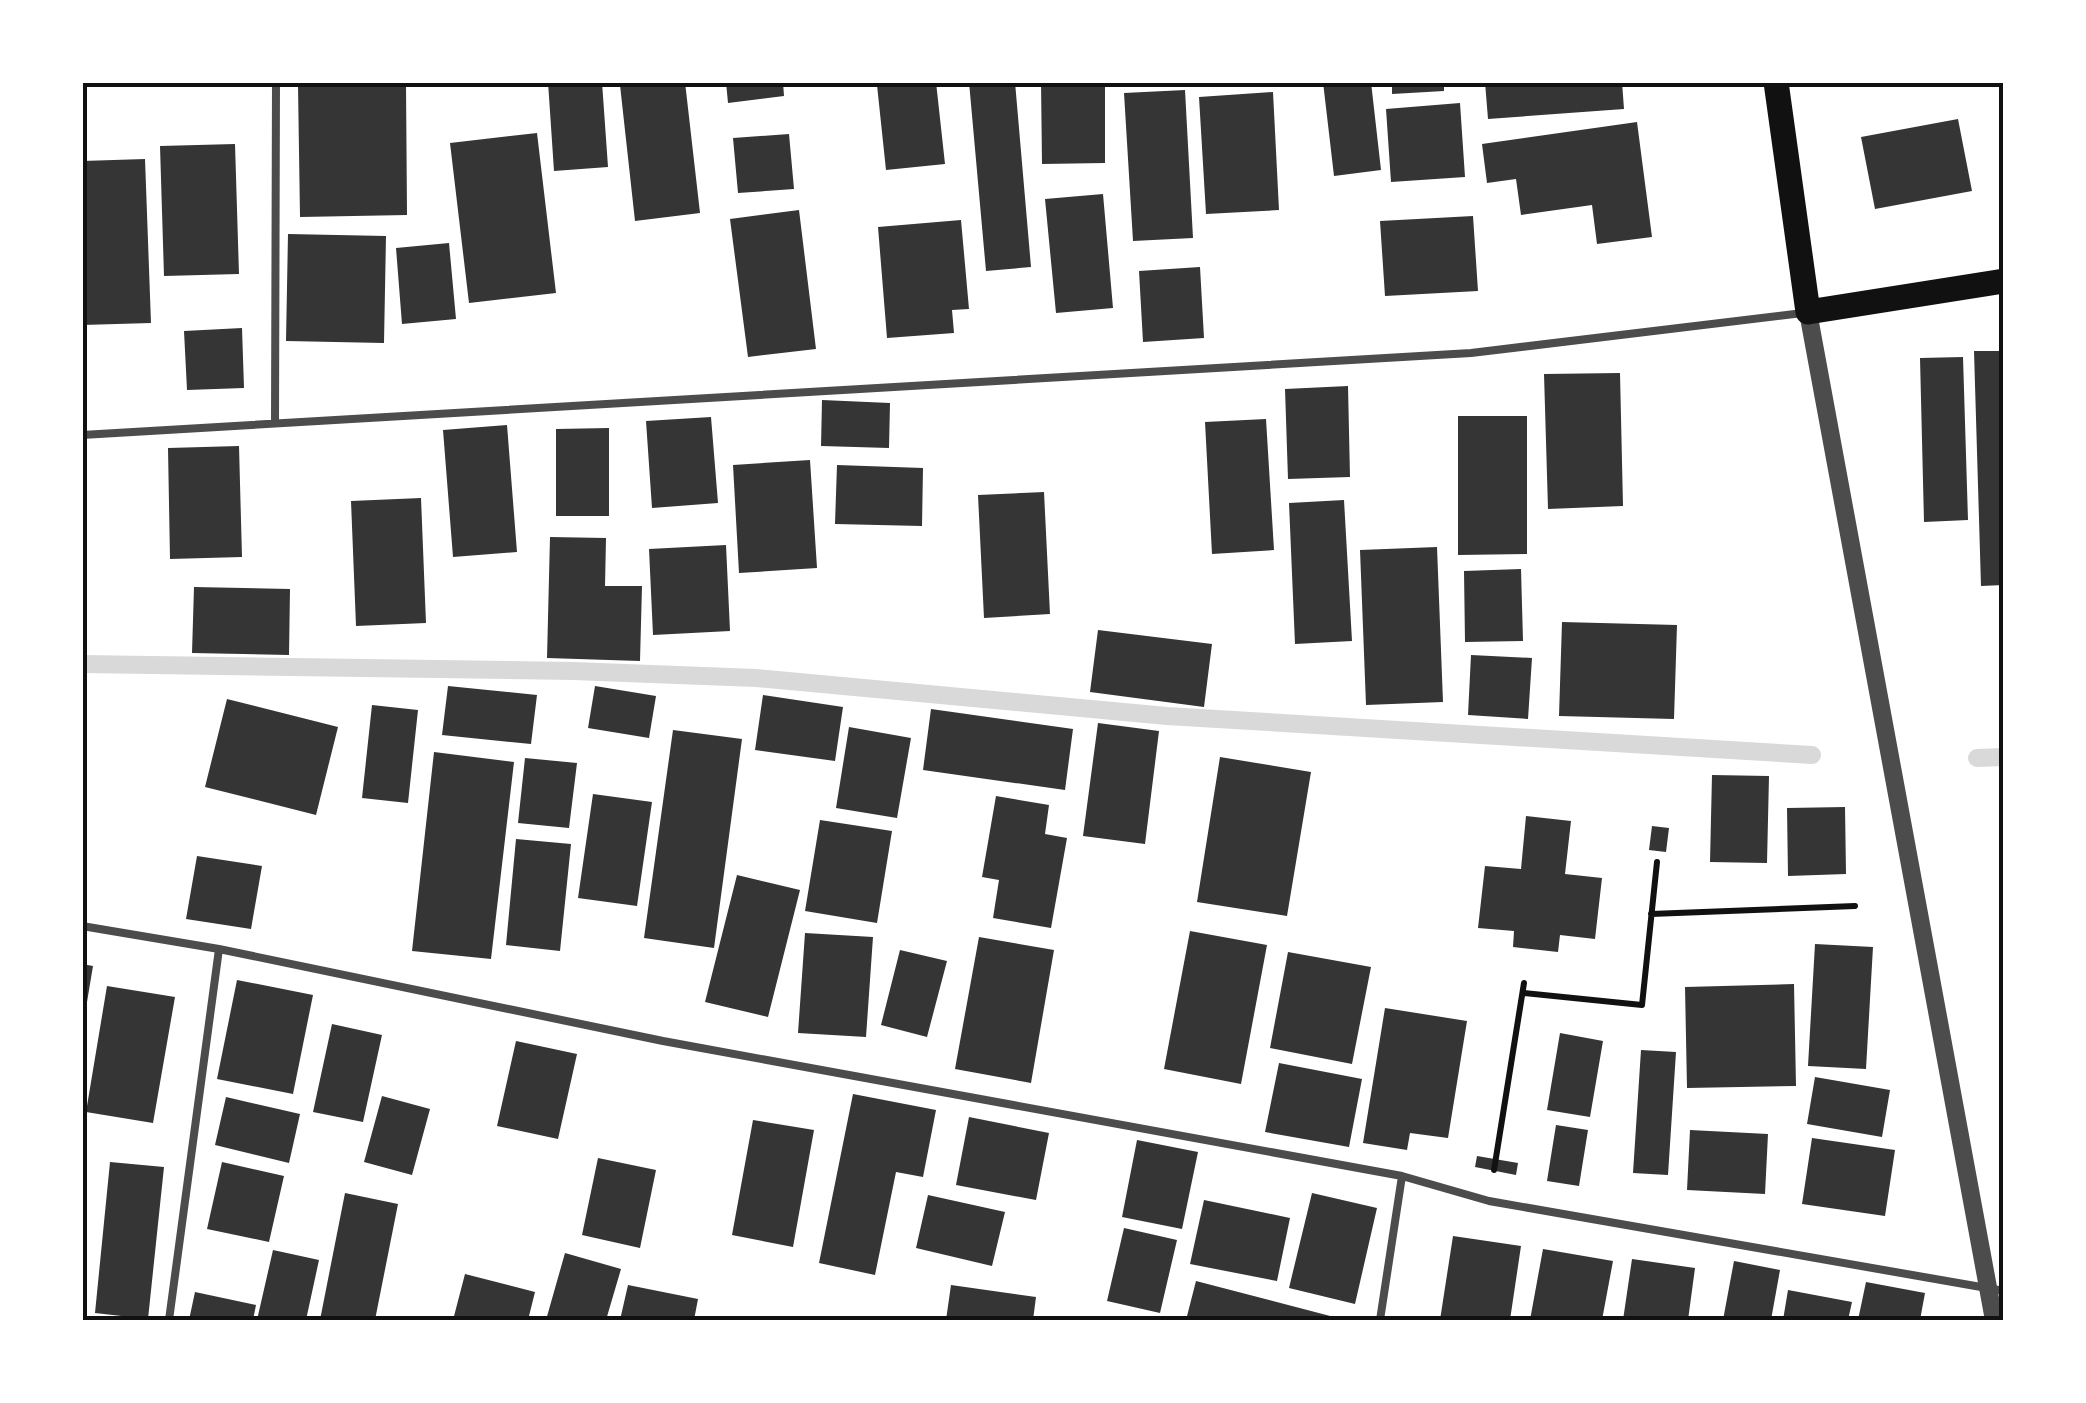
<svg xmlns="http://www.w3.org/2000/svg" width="2086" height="1403" font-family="'Nunito Sans',sans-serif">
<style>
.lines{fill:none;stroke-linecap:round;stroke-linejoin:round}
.stream{stroke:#d9d9d9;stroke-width:18}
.building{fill:#353535}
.path{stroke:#111;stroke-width:6}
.service{stroke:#4c4c4c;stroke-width:8}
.tertiary{stroke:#4c4c4c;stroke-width:18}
.primary{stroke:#111;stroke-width:25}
.neatline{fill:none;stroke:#111;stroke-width:4}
</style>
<rect width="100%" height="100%" fill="#fff"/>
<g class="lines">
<path class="stream" d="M82 664 573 671 756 678 1167 716 1812 755
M1977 758 2004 757"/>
</g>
<path class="building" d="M548 82H602L608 167 554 171Z
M637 82H685L700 213 635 221 620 85Z
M726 82H783L784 96 728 103Z
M904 82H936L945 164 886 170 877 85Z
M969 82H1015L1031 267 986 271Z
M1041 82H1105V163L1042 164Z
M1323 82H1371L1381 170 1334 176Z
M1392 82H1444V91L1392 94Z
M1485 82H1622L1624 109 1488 119Z
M406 84 407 215 300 217 298 85Z
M1185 90 1193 238 1133 241 1124 93Z
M1273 92 1279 210 1206 214 1199 97Z
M1460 103 1465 177 1391 182 1386 109Z
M1958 119 1972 191 1875 209 1861 137Z
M1637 122 1652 237 1597 244 1592 205 1521 215 1516 179 1487 183 1482 144Z
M537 133 556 293 469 303 450 143Z
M789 134 794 189 738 193 733 138Z
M235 144 239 274 164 276 160 146Z
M145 159 151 323 82 325V161Z
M1103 194 1113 308 1056 313 1045 199Z
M799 210 816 349 748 357 730 219Z
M1473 216 1478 291 1385 296 1380 221Z
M961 220 969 309 952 310 954 333 887 338 878 227Z
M288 234 386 236 384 343 286 341Z
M449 243 456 319 402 324 396 248Z
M1200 267 1204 338 1143 342 1139 271Z
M242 328 244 388 187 390 184 331Z
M1974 351H2004V585L1981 586Z
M1963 357 1968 520 1924 522 1920 358Z
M1620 373 1623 506 1548 509 1544 374Z
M1348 386 1350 477 1288 479 1285 389Z
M822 400 890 403 889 448 821 446Z
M1458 416H1527V554L1458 555Z
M711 417 718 503 652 508 646 421Z
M1266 419 1274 550 1212 554 1205 422Z
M507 425 517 552 453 557 443 430Z
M609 428V516H556V429Z
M239 446 242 557 170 559 168 448Z
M810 460 817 568 739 573 733 465Z
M837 465 923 468 922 526 835 524Z
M1044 492 1050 614 984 618 978 495Z
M421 498 426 623 356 626 351 501Z
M1344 500 1352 641 1295 644 1289 503Z
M550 537 606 538 605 586H642L640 661 547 658Z
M726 545 730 631 653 635 649 549Z
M1437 547 1443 702 1366 705 1360 550Z
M1521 569 1523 641 1465 642 1464 571Z
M194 587 290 589 289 655 192 653Z
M1562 622 1677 625 1674 719 1559 716Z
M1098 630 1212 644 1204 707 1090 692Z
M1471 655 1532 658 1528 719 1468 715Z
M448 686 537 695 531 744 442 735Z
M595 686 656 696 649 738 588 728Z
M763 695 843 707 835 761 755 750Z
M227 699 338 727 316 815 205 787Z
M372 705 418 710 408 803 362 798Z
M931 709 1073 729 1065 790 923 770Z
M1098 723 1159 731 1145 844 1083 836Z
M849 727 911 738 897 818 836 808Z
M673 730 742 739 714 948 644 938Z
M434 752 514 762 491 959 412 951Z
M1220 757 1311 772 1287 916 1197 902Z
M525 758 577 763 569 828 518 823Z
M1712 775 1769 776 1767 863 1710 862Z
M593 794 652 802 637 906 578 898Z
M996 796 1049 805 1045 834 1067 838 1051 928 993 918 999 880 982 877Z
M1845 807 1846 874 1788 876 1787 808Z
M1526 816 1571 821 1565 874 1602 878 1595 939 1560 935 1558 952 1513 947 1514 931 1478 928 1485 866 1521 869Z
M820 820 892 831 877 923 805 911Z
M1652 826 1669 828 1666 852 1649 850Z
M516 839 571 844 560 951 506 945Z
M197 856 262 866 251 929 186 919Z
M737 875 800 890 768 1017 705 1002Z
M1190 931 1267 945 1241 1084 1164 1069Z
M805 933 873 937 866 1037 798 1033Z
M979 937 1054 950 1031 1083 955 1069Z
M1815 944 1873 947 1866 1069 1808 1066Z
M900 950 947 961 927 1037 881 1025Z
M1288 952 1371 967 1352 1064 1270 1048Z
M82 964 93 966 85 1014H82Z
M237 980 313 995 293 1094 217 1079Z
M1794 984 1796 1086 1687 1088 1685 987Z
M107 986 175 997 153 1123 86 1112Z
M1385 1008 1467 1021 1448 1138 1410 1133 1407 1150 1363 1143Z
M332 1024 382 1035 363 1122 313 1112Z
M1560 1033 1603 1041 1590 1117 1547 1110Z
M516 1041 577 1054 558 1139 497 1126Z
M1641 1050 1676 1052 1668 1175 1633 1173Z
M1279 1063 1362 1079 1349 1147 1265 1132Z
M1815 1077 1890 1090 1882 1137 1807 1124Z
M853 1094 936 1110 923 1177 896 1172 875 1275 819 1263Z
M382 1096 430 1109 412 1175 364 1162Z
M226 1097 300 1114 289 1163 215 1145Z
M969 1117 1049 1133 1036 1200 956 1185Z
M753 1120 814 1130 793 1247 732 1235Z
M1556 1125 1588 1130 1579 1186 1547 1181Z
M1690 1130 1768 1134 1765 1194 1687 1190Z
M1812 1138 1895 1150 1885 1216 1802 1204Z
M1137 1140 1198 1152 1182 1229 1122 1217Z
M1477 1156 1518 1163 1516 1175 1475 1167Z
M598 1158 656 1170 640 1248 582 1235Z
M110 1162 164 1167 148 1319 95 1313Z
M222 1162 284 1176 269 1242 207 1229Z
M345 1193 398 1204 375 1320H320Z
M1312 1193 1377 1208 1355 1304 1289 1288Z
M928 1195 1005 1212 992 1266 916 1248Z
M1204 1200 1290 1218 1277 1281 1190 1264Z
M1124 1228 1177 1240 1160 1313 1107 1301Z
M1453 1236 1521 1246 1510 1320H1440Z
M1543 1249 1613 1261 1602 1320H1530Z
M273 1250 319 1260 306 1320H257Z
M565 1253 621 1269 606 1320H546Z
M1632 1259 1695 1268 1688 1320H1623Z
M1734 1261 1780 1270 1771 1320H1723Z
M465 1274 535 1292 528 1320H453Z
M1196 1281 1334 1317 1333 1320H1186Z
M1866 1282 1925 1293 1920 1320H1858Z
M628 1285 698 1299 694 1320H620Z
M951 1285 1036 1297 1033 1320H946Z
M1788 1290 1852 1302 1848 1320H1783Z
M195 1292 256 1305 253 1320H189Z"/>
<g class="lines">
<path class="path" d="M1651 914 1855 906
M1523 993 1642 1005 1657 862
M1494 1170 1524 983"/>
<path class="service" d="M275 423 276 82
M82 435 1471 353 1803 313
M82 926 219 949 663 1041 1402 1176 1489 1201 2004 1291
M169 1320 219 949
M1380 1320 1402 1176"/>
<path class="tertiary" d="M1808 312 1994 1320"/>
<path class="primary" d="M1776 82 1808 312 2004 281"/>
</g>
<rect width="2086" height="1403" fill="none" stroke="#ffffff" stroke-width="170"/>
<rect x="85" y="85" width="1916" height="1233" class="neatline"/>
</svg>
